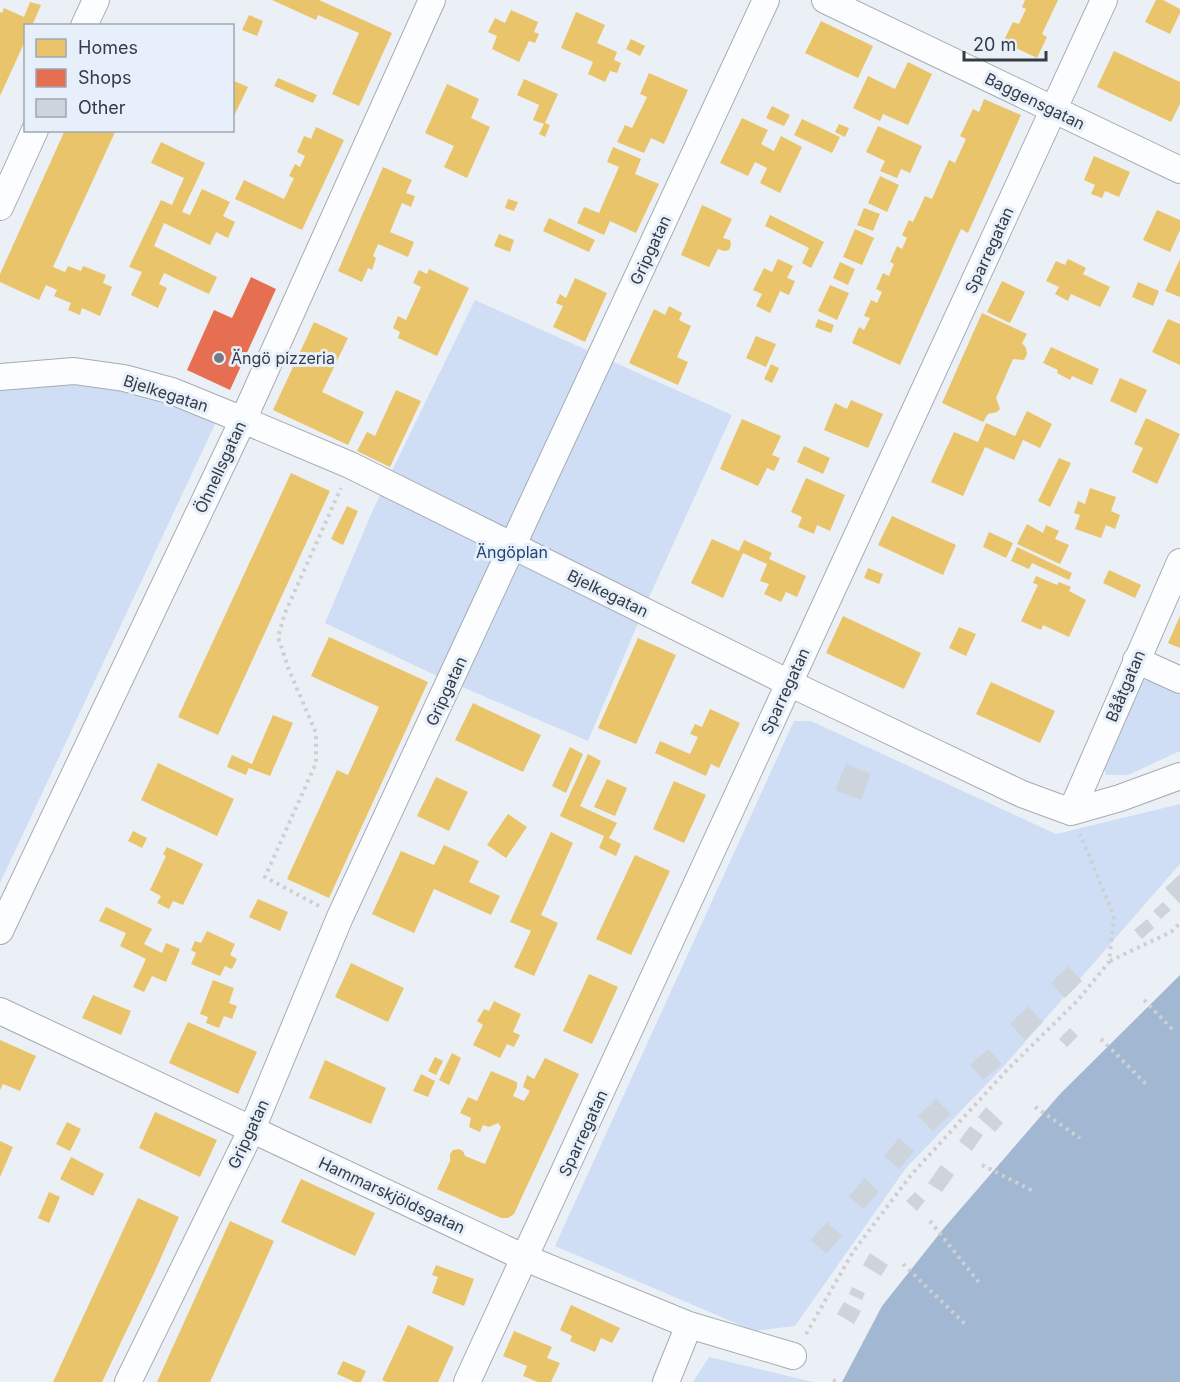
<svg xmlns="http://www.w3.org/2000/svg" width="1180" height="1382" font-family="Inter,sans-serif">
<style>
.green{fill:#cfdef4}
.water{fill:#a2b7d2}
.homes{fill:#e9c46a}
.shops{fill:#e76f51}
.building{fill:#ced4dc}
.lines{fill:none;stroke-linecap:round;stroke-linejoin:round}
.street-casing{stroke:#a6acb3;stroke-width:28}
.path{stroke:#cdcfd2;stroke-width:4;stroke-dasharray:3 4.5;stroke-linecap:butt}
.street{stroke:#fcfdfe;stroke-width:26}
.poi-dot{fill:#747b84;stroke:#e7effa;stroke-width:2}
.labels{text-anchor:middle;stroke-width:6;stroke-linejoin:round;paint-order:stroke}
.street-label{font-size:16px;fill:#343c46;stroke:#e7effa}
.poi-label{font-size:16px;fill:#343c46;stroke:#e7effa;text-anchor:start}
.park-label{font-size:16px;fill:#224576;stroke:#e7effa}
</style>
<rect width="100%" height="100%" fill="#ebf0f6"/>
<path class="green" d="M475 300 732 415 650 595 588 741 439 677 325 623 372 512Z
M78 377 217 420 0 883V391Z
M1152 677 1180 689V751L1128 775H1106L1103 762 1141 682Z
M794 721H811L1056 834 1180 804V864L1005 1065 906 1168 795 1326 754 1331 555 1246Z
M709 1357 813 1382H693Z"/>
<path class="water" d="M1180 975V1382H842L882 1306 944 1228 1060 1094Z"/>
<path class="homes" d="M272 0H319L392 33 359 106 332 94 359 33 318 15 316 20Z
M1025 0H1058L1042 34 1047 37 1037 58 1003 42 1013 22 1019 24 1026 9 1022 7Z
M1156 0H1163L1180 9V13L1170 34 1145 22Z
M30 2 41 5 32 26H26V39L0 96V12L2 13 4 8 24 17Z
M511 10 538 22 534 32 539 34 535 43 529 41 519 62 492 49 497 36 488 32 495 18 505 23Z
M576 12 605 25 597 43 617 52 614 60 621 63 617 73 610 71 605 82 588 74 593 62 561 48Z
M249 15 263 21 257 36 242 30Z
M821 21 873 46 858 78 805 53Z
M631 39 645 46 640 56 626 49Z
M1114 51 1180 82V104L1171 122 1097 87Z
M908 62 932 74 908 125 883 114 880 121 853 108 868 76 895 89Z
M649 73 688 90 664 144 651 138 644 153 617 142 625 125 632 128 647 97 640 94Z
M278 78 317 95 313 103 274 86Z
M524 79 558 94 545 123 550 125 545 137 539 134 544 124 533 120 539 105 517 95Z
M232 80 248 87 232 120Z
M447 84 479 99 471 118 490 127 467 178 444 167 454 146 425 133Z
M984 99 1021 115 968 233 961 229 900 365 852 343 859 327 864 330 870 318 864 316 871 300 877 303 882 292 876 289 883 273 889 276 894 264 890 262 897 246 902 249 907 238 902 235 909 220 913 222 925 196 932 199 949 160 955 163 966 139 960 136 973 109 979 112Z
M772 106 790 115 784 126 766 118Z
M742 118 768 130 761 144 774 151 781 136 802 147 780 193 760 183 767 168 755 162 748 176 720 163Z
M802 119 840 137 832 153 794 135Z
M839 124 849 128 845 137 835 132Z
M878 126 922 146 910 173 901 169 897 178 880 171 885 161 866 152Z
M316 127 344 140 302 230 235 199 244 180 284 199 294 178 289 176 295 164 300 167 305 156 297 152 304 136 311 139Z
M65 130H116L53 267 65 272 68 266 81 271 83 266 106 275 103 283 112 287 100 316 82 308 80 315 68 310 71 303 54 296 57 290 46 285 39 300 0 282V274Z
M161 142 205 163 182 212 190 215 202 189 230 202 223 216 235 222 228 238 216 232 210 245 164 223 154 246 217 277 209 294 164 273 159 284 167 288 158 308 131 295 142 272 129 267 161 200 172 205 184 178 151 163Z
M613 147 641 159 635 174 659 184 636 233 610 221 604 235 577 223 584 207 599 213 619 167 607 162Z
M1094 156 1130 172 1119 197 1105 191 1102 198 1091 194 1095 185 1084 180Z
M383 167 412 180 406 193 415 196 411 207 402 203 390 232 414 242 408 257 378 244 373 256 376 258 372 270 368 268 362 282 338 271Z
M880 176 899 185 887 212 868 203Z
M508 199 518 202 514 211 505 208Z
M702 205 732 219 723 238 730 240 731 245 729 250 724 251 718 249 709 267 681 255Z
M864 208 880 214 873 231 857 225Z
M1157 210 1180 220V230L1170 252 1143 240Z
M770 215 824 242 811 268 802 263 809 248 765 226Z
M549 218 595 240 589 252 543 231Z
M855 229 874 238 862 265 843 257Z
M499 234 514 240 510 252 494 246Z
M778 259 793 266 787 278 795 281 789 295 780 291 770 313 756 306 762 294 753 290 764 268 772 272Z
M1068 259 1086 268 1083 274 1110 287 1100 307 1071 294 1068 301 1055 294 1059 287 1046 281 1056 261 1065 265Z
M1180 259V297L1165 291Z
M840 262 855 269 848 285 833 278Z
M429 269 469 288 437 356 398 338 400 332 393 328 398 316 406 320 421 287 413 283 419 270 427 274Z
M575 278 607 293 585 342 553 327 563 306 556 303 560 294 566 298Z
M1002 281 1025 292 1010 323 987 312Z
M1138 282 1159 291 1153 306 1132 297Z
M830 285 849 293 837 320 818 311Z
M669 306 682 313 679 320 691 326 677 357 688 362 678 385 629 363 654 309 665 315Z
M982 313 1027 334 1022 343 1026 348 1027 354 1024 360 1013 359 996 398 1000 409 997 412 988 414 983 422 942 403Z
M818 319 834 325 831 333 815 327Z
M1168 319 1180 324V365L1152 352Z
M314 322 348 338 322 392 364 412 348 445 273 410Z
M756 336 776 344 766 367 746 358Z
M1051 347 1099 369 1092 385 1072 376 1070 380 1057 373 1058 370 1043 363Z
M771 364 779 368 772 383 764 379Z
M1120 378 1147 390 1136 413 1110 401Z
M396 390 421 401 390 467 357 451 367 432 375 436Z
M851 400 883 414 868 448 824 430 835 403 847 409Z
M1027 411 1052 424 1040 448 1023 440 1014 460 985 447 963 496 931 482 954 432 978 442 986 423 1015 436Z
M1146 418 1180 434 1157 484 1132 472 1143 448 1134 444Z
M742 419 781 436 772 455 780 458 774 471 767 468 758 486 720 469Z
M804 446 830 458 823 474 797 462Z
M1059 458 1071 463 1050 507 1038 501Z
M291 473 330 491 218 735 178 717Z
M806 478 845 495 830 531 817 525 814 534 798 527 802 517 791 512Z
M1090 488 1116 497 1111 511 1120 515 1115 529 1106 525 1101 538 1075 529 1080 515 1074 513 1078 501 1085 504Z
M347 506 358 511 343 545 331 539Z
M892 516 956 545 943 575 878 545Z
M1027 524 1043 533 1046 525 1059 531 1055 539 1069 545 1060 564 1017 544Z
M989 532 1013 543 1006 558 983 547Z
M712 539 739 551 744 540 772 553 769 559 806 576 797 597 786 592 781 602 764 594 769 584 760 581 767 564 743 553 723 598 691 583Z
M1017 547 1072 573 1069 580 1032 563 1029 569 1011 561Z
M868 568 883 574 879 584 864 578Z
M1109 570 1141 585 1135 598 1103 583Z
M1036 576 1057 585 1059 582 1071 587 1069 591 1086 600 1069 637 1043 625 1041 630 1021 621 1038 585 1033 583Z
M843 616 921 653 904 689 826 653Z
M1180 616V648L1168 643Z
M959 627 976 634 966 656 949 648Z
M329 637 428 682 329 898 287 879 337 770 348 775 379 707 311 676Z
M638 638 676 655 636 744 598 728Z
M991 682 1055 711 1040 743 976 714Z
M473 703 541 735 523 772 455 740Z
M710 709 740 723 719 768 711 764 706 776 655 753 660 741 690 754 698 737 690 734 695 724 702 727Z
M273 715 293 723 270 776 249 768 246 775 227 767 232 755 252 764Z
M570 747 583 754 566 793 552 786Z
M588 754 601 761 580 806 617 823 609 838 621 844 616 856 599 848 604 836 560 816Z
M158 763 234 799 217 836 141 800Z
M436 777 468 792 449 831 417 816Z
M607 779 627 788 615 816 594 807Z
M674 781 706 795 684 843 653 829Z
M508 814 527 827 506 858 487 845Z
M133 831 147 838 142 848 128 841Z
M551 832 573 843 541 915 558 923 534 976 514 967 531 931 510 922Z
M444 845 479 861 469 882 500 896 491 915 434 889 414 933 372 914 401 851 434 865Z
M167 847 203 864 183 905 173 901 169 909 157 903 161 896 150 890 166 856 163 854Z
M635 855 670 871 631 955 596 939Z
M258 899 288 912 280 931 249 917Z
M106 907 152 929 144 944 162 953 166 943 180 949 166 982 152 976 144 992 133 987 146 959 120 946 126 933 99 921Z
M207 931 235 944 230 955 237 959 232 969 225 966 220 976 191 964 196 953 191 950 195 941 201 943Z
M351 963 404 988 388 1022 335 997Z
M589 974 618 987 592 1044 563 1031Z
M213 980 234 988 229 1003 237 1006 232 1019 224 1016 219 1028 206 1023 208 1017 200 1014Z
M93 995 131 1011 121 1035 82 1018Z
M494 1001 521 1014 513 1032 520 1035 514 1047 507 1044 500 1058 473 1045 483 1025 477 1021 484 1009 489 1011Z
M188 1022 257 1052 238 1094 169 1063Z
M0 1040 36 1056 20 1091 3 1084 0 1090Z
M452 1053 461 1058 449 1085 439 1080Z
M435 1057 443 1061 436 1075 428 1071Z
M545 1058 579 1074 514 1214 508 1218H501L437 1189 450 1161V1154L453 1150 459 1149 463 1151 465 1156 485 1164 501 1127 498 1123 489 1127 483 1125 480 1132 469 1127 471 1118 460 1113 468 1097 477 1101 491 1071 517 1082V1087L513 1096 524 1101 530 1091 523 1087 527 1075 534 1079Z
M325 1060 386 1088 371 1124 309 1098Z
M421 1074 435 1081 428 1097 413 1091Z
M155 1112 217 1140 200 1177 139 1148Z
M67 1122 81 1129 70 1151 56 1144Z
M0 1141 13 1147 0 1177Z
M71 1157 104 1174 93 1196 60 1179Z
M301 1179 375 1213 355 1256 281 1222Z
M49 1192 60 1197 49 1223 38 1218Z
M138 1198 179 1217 155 1271 102 1382H53Z
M230 1221 274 1241 210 1382H157Z
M436 1265 474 1279 464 1306 432 1293 438 1277 432 1275Z
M571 1305 620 1328 612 1343 601 1338 595 1352 570 1341 572 1336 560 1330Z
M408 1325 454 1347 438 1382H387L382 1380Z
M514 1331 552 1347 547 1358 560 1363 551 1382H538L523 1376 527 1366 503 1356Z
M343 1361 366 1371 361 1382H355L337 1374Z"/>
<path class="shops" d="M251 277 276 289 230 390 187 370 214 310 232 318Z"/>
<path class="building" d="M846 764 871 774 861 800 835 790Z
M1180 874V904L1165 888Z
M1163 902 1171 910 1161 919 1153 911Z
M1147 919 1154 928 1142 939 1134 930Z
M1068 966 1082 981 1065 998 1051 983Z
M1028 1006 1043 1022 1025 1040 1010 1024Z
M1070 1028 1078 1036 1067 1047 1059 1039Z
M988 1049 1002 1064 983 1080 970 1065Z
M936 1099 951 1114 933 1131 918 1116Z
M986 1107 1003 1123 995 1132 978 1117Z
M970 1126 983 1135 972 1151 959 1141Z
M899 1138 914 1151 899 1169 884 1156Z
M941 1165 954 1175 942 1192 928 1183Z
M865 1178 879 1192 863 1209 849 1196Z
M915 1192 925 1201 917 1211 906 1201Z
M827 1222 842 1236 826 1254 811 1240Z
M870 1253 888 1265 881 1276 863 1265Z
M852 1287 865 1293 862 1300 849 1294Z
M844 1302 861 1311 854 1324 837 1314Z"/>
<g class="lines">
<defs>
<path id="street" d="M825 0 1180 170
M84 26 96 0
M0 207 35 130
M0 377 74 371 124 378 172 391 243 420 350 465 789 683 1022 794 1071 812
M1136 660 1180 680
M1071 812 1180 562
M1071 812 1120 798 1180 776
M0 931 243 420 432 0
M0 1011 525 1258 689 1325 793 1356
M128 1382 252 1129 340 917 766 0
M467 1382 1104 0
M666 1382 689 1325"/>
</defs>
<use href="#street" class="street-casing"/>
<path class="path" d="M319 906 265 877 316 763V733L289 670 278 637 285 613 341 488
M1110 961 1171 932 1180 923
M1144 1000 1175 1032
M1101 1039 1146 1084
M1035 1107 1080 1138
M982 1165 1035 1192
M930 1221 981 1285
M903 1264 965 1324
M806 1334 853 1252 911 1175 1006 1071 1078 1000 1109 962 1114 916 1080 834
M833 1380 837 1382"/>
<use href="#street" class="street"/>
</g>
<circle class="poi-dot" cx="219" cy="358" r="6"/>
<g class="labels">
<g class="street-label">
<text transform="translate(1035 101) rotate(26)" y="6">Baggensgatan</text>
<text transform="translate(650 250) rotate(-65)" y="6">Gripgatan</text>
<text transform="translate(989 250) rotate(-65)" y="6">Sparregatan</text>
<text transform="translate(166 393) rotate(18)" y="6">Bjelkegatan</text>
<text transform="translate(220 467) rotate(-65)" y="6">Öhnellsgatan</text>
<text transform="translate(608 593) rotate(26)" y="6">Bjelkegatan</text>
<text transform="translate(1125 686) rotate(-67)" y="6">Bååtgatan</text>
<text transform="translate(446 691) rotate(-65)" y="6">Gripgatan</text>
<text transform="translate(785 691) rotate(-65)" y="6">Sparregatan</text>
<text transform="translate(583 1133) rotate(-65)" y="6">Sparregatan</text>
<text transform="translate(248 1134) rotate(-65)" y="6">Gripgatan</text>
<text transform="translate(392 1195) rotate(25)" y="6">Hammarskjöldsgatan</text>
</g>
<g class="poi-label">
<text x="231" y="364">Ängö pizzeria</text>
</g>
<g class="park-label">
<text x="512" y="558">Ängöplan</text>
</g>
</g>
<rect x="24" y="24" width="210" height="108" fill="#e7effa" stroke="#9fa7b2" stroke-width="1.5"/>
<rect x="36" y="39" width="30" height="18" fill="#e9c46a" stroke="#9fa7b2" stroke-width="1.5"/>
<text x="78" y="54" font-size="18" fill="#343c46">Homes</text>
<rect x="36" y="69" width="30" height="18" fill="#e76f51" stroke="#9fa7b2" stroke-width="1.5"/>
<text x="78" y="84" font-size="18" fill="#343c46">Shops</text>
<rect x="36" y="99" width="30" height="18" fill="#ced4dc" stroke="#9fa7b2" stroke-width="1.5"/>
<text x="78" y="114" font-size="18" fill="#343c46">Other</text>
<path d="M964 51v9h82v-9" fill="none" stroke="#343c46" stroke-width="3"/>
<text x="973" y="51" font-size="18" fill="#343c46" stroke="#e7effa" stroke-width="4.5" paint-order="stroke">20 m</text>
</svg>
